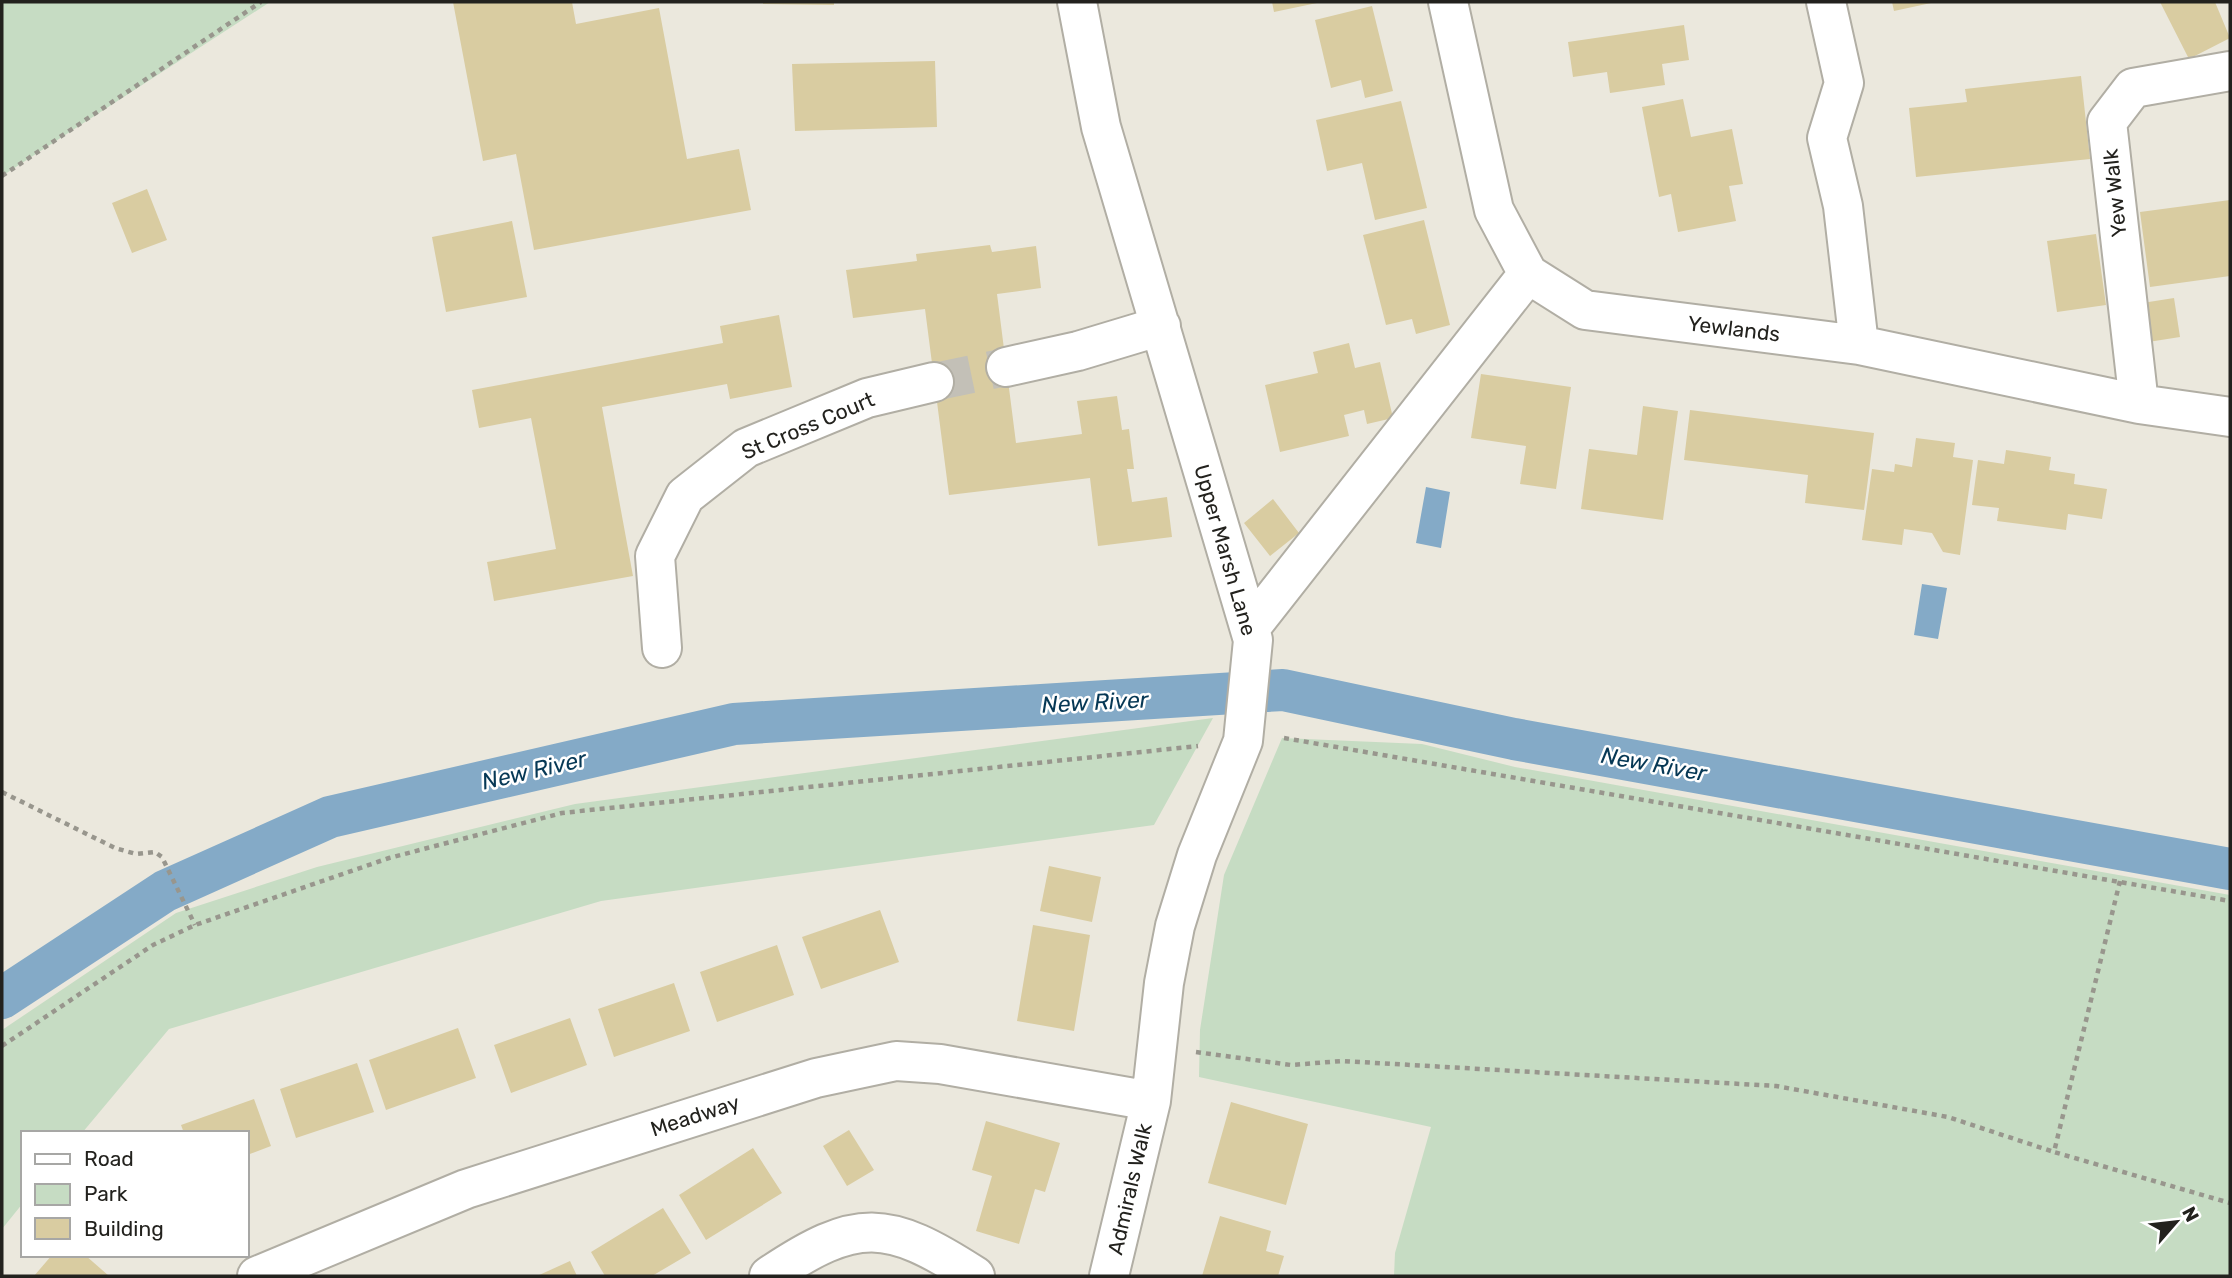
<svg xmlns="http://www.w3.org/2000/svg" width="2232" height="1278" font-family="Rubik,sans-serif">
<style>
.green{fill:#c6dcc3}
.water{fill:#84aac7}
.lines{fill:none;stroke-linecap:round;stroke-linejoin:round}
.canal{stroke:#84aac7;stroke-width:42}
.building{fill:#d9cca1}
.minor-tunnel{stroke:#c3c0b7;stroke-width:38;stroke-dasharray:38 19;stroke-linecap:butt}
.minor-casing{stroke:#b1aea4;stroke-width:42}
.path{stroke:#98968d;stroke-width:4.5;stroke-dasharray:5 5;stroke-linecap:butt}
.minor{stroke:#fff;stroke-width:38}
.labels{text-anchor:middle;stroke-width:5;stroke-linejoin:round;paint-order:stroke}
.street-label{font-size:21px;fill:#23221e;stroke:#fff}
.water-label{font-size:23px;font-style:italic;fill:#063855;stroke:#fff}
</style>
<rect width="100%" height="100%" fill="#ebe8dd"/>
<path class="green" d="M2 2H270L2 176Z
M1213 718 1154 825 601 901 169 1029 82 1133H23V1203L2 1229V1030L176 913 317 867 575 804Z
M1282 738 1422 744 1515 767 2230 895V1276H1394L1395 1253 1431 1127 1199 1077 1200 1030 1224 875Z"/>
<path class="water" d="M1426 487 1450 492 1441 548 1416 543Z
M1922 584 1947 588 1938 639 1914 635Z"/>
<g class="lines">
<path class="canal" d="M2 998 165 891 330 817 734 724 1283 690 1514 739 2230 869"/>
</g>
<path class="building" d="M453 2H572L576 24 659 8 687 159 739 149 751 210 534 250 516 154 483 161Z
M763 2H834V5L763 4Z
M1272 2H1317V3L1274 12Z
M1892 2H1931V3L1894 11Z
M2160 2H2215L2230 38 2189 59Z
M1372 6 1393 91 1365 98 1361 80 1331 88 1315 20Z
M1684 25 1689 60 1662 64 1665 85 1610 93 1607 72 1573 77 1568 42Z
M935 61 937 127 795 131 792 64Z
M2081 76 2090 159 1916 177 1909 108 1967 102 1965 89Z
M1683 99 1691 137 1732 129 1743 184 1729 186 1736 221 1678 232 1671 194 1659 197 1642 107Z
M1401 101 1427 208 1375 220 1362 163 1327 171 1316 120Z
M147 189 167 240 132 253 112 203Z
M2230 200V276L2150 287 2140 212Z
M1424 220 1450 325 1416 334 1412 319 1386 325 1363 235Z
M512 221 527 297 446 312 432 237Z
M2096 234 2106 305 2057 312 2047 241Z
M990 245 992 252 1036 246 1041 288 997 294 1016 443 1082 434 1077 401 1117 396 1122 430 1129 429 1134 469H1127L1132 502 1167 497 1172 537 1098 546 1090 478 949 495 925 309 853 318 846 270 917 261 916 254Z
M2174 298 2180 337 2142 343 2136 304Z
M779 315 792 387 730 399 727 384 602 407 633 576 494 601 487 562 556 549 531 418 479 428 472 390 723 343 720 326Z
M1349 343 1355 368 1380 362 1393 418 1367 424 1364 410 1344 415 1349 436 1280 452 1265 385 1318 373 1313 352Z
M1481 374 1571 387 1556 489 1520 484 1526 446 1471 438Z
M1643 406 1678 411 1663 520 1581 509 1589 449 1637 455Z
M1690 410 1874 433 1864 510 1805 503 1808 475 1684 460Z
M1916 438 1955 443 1953 457 1973 460 1960 555 1943 552 1932 533 1904 529 1902 545 1862 540 1872 469 1894 472 1895 464 1912 467Z
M2006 450 2051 457 2049 470 2075 474 2074 484 2107 489 2102 519 2068 514 2066 530 1997 521 1999 508 1972 505 1978 460 2004 464Z
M1273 499 1299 533 1270 556 1244 523Z
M1049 866 1101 877 1092 922 1040 911Z
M880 910 899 962 821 989 802 937Z
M1033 925 1090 935 1074 1031 1017 1021Z
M777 945 794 995 717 1022 700 972Z
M674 983 690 1031 614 1057 598 1009Z
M570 1018 587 1065 511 1093 494 1045Z
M458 1028 476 1078 386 1110 369 1060Z
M357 1063 374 1112 296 1138 280 1089Z
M254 1099 271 1146 247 1155V1133H184L181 1125Z
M1231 1102 1308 1124 1286 1205 1208 1183Z
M986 1121 1060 1143 1045 1192 1035 1189 1019 1244 976 1231 992 1176 972 1170Z
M849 1130 874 1170 847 1186 823 1146Z
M753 1148 782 1193 706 1240 679 1195Z
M663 1208 691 1253 652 1276H605L591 1252Z
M1220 1216 1271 1231 1266 1251 1284 1256 1278 1276H1202Z
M52 1255H85L109 1276H34Z
M570 1261 577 1276H537Z"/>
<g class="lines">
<path class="minor-tunnel" d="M934 382 1006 367"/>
<defs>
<path id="minor" d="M1077 2 1101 127 1253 640 1243 741 1197 855 1175 926 1164 983 1151 1101 1109 1276
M1448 2 1494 210 1528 274 1585 310 1859 345 2139 404 2230 417
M1826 2 1844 83 1827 138 1843 206 1859 345
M1006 367 1078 351 1161 326
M2139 404 2107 122 2133 88 2230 71
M1251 627 1528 274
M662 648 655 556 685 496 746 448 867 398 934 382
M257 1276 466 1189 816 1078 896 1061 940 1064 1151 1101
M769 1276C857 1217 887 1219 975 1276"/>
</defs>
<use href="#minor" class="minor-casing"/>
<path class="path" d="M2 176 261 2
M1284 738 2230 901
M2 792 115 848 136 854 155 852 162 857 195 925
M2120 881 2054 1152 2230 1203
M2 1046 153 945 195 925 389 858 562 813 1198 746
M1196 1052 1291 1065 1342 1061 1776 1086 1948 1117 2054 1152"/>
<use href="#minor" class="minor"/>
</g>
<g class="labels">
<g class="street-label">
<text transform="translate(2115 193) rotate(-96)" y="7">Yew Walk</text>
<text transform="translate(1734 329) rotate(7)" y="7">Yewlands</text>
<text transform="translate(808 426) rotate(-23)" y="7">St Cross Court</text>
<text transform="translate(1225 550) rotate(74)" y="7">Upper Marsh Lane</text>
<text transform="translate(695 1116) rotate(-18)" y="7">Meadway</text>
<text transform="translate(1130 1189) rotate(-77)" y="7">Admirals Walk</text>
</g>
<g class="water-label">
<text transform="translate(1095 702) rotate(-3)" y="8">New River</text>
<text transform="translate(1654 764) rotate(10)" y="8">New River</text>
<text transform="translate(534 770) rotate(-13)" y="8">New River</text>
</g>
</g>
<rect width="2232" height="1278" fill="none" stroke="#23221e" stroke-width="7"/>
<rect x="21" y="1131" width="228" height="126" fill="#ffffff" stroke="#a7a7a5" stroke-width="2"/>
<rect x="35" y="1154" width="35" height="10" fill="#ffffff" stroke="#a7a7a5" stroke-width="2"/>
<text x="84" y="1166" font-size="21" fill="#23221e">Road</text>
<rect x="35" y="1184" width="35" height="21" fill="#c6dcc3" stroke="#a7a7a5" stroke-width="2"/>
<text x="84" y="1201" font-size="21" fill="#23221e">Park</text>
<rect x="35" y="1218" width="35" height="21" fill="#d9cca1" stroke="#a7a7a5" stroke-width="2"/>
<text x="84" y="1236" font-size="21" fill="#23221e">Building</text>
<g transform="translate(2176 1222) rotate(62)" stroke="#ffffff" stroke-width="5" paint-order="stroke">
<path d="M0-5L12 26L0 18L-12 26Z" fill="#23221e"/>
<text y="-10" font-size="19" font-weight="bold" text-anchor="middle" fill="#23221e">N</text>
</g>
</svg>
